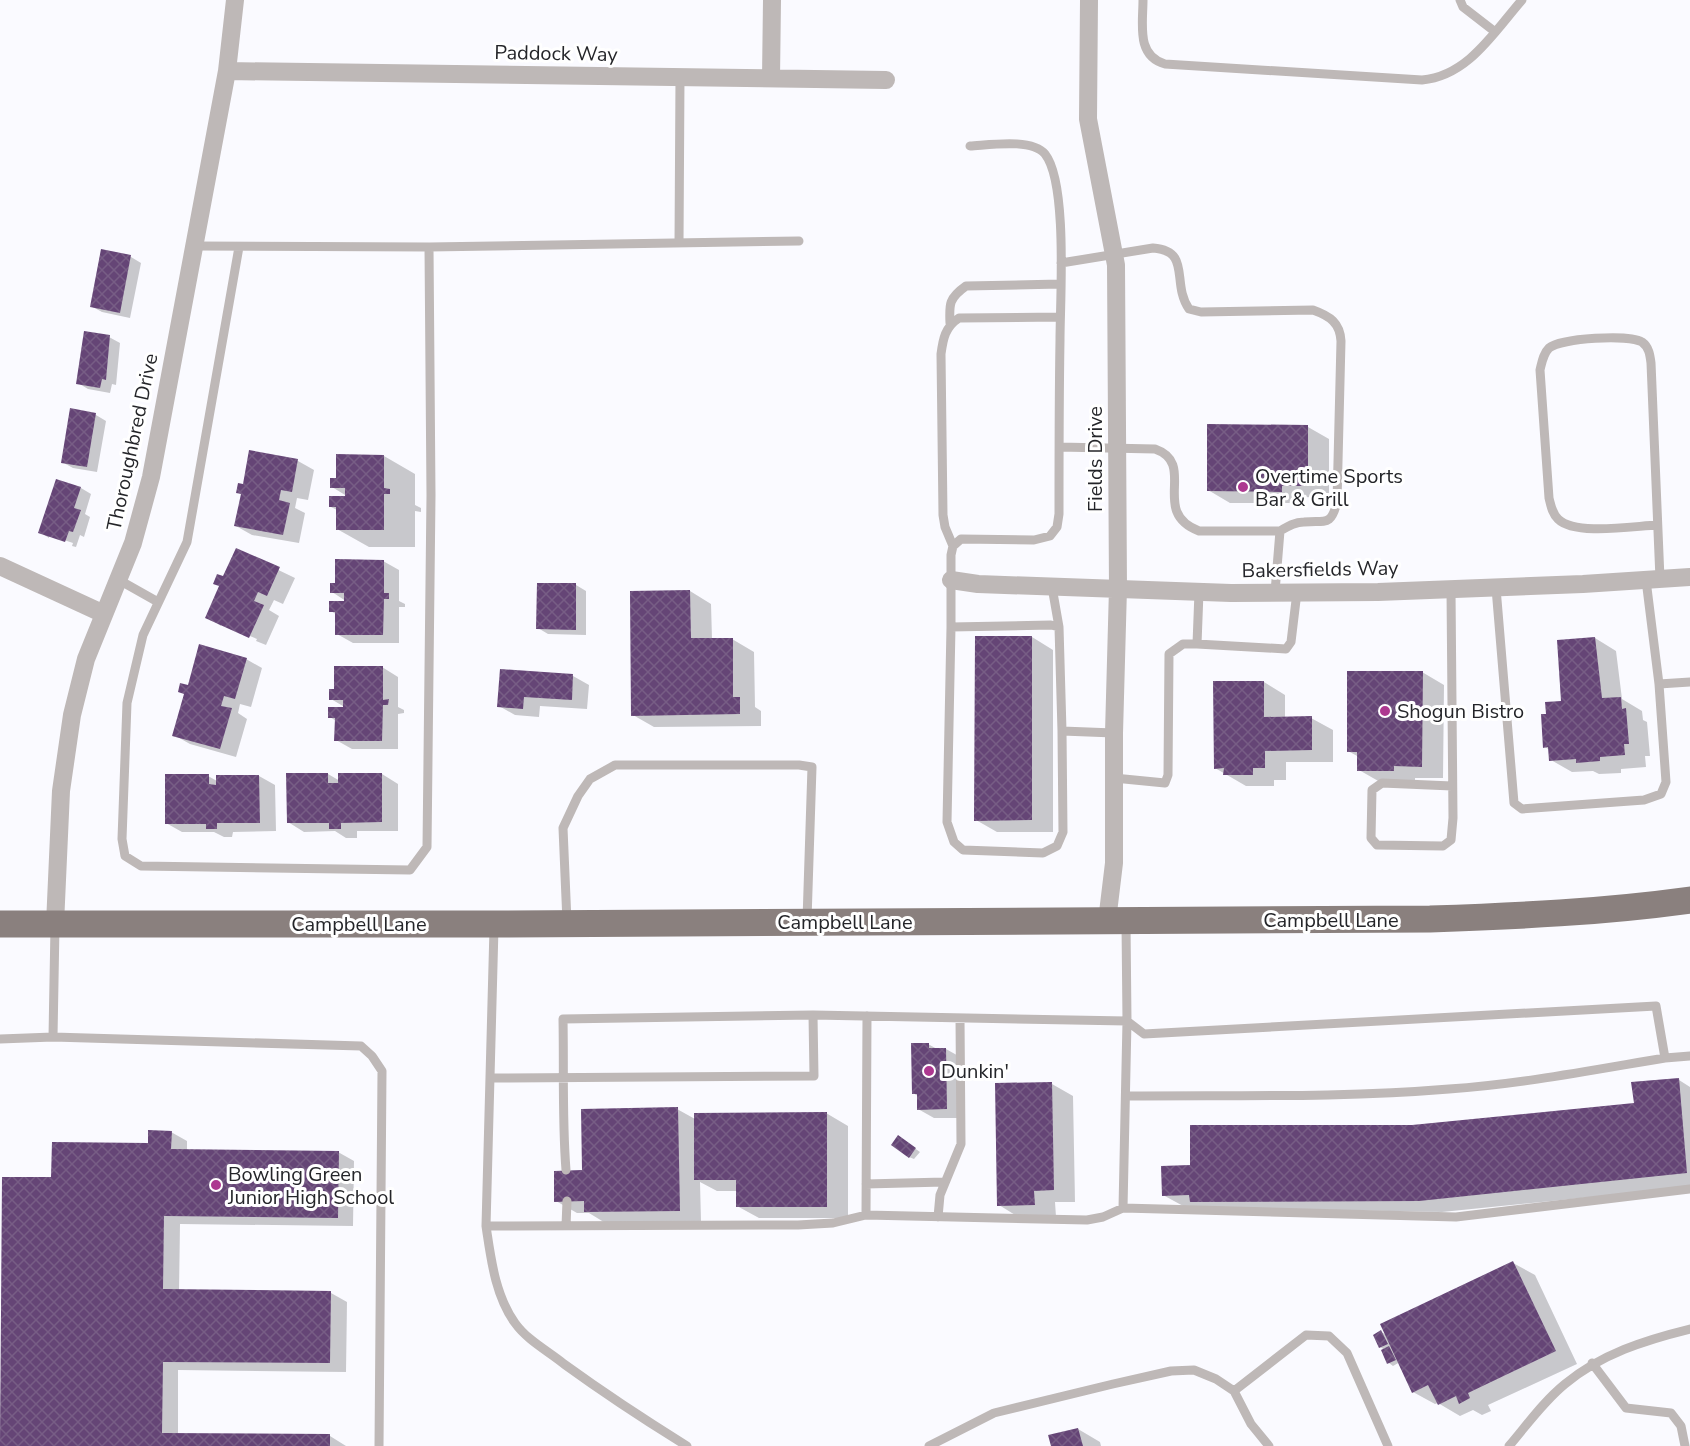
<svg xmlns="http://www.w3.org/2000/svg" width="1690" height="1446" font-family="'Nunito Sans',sans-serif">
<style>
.shadow{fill:#0003}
.building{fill:url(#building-cross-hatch)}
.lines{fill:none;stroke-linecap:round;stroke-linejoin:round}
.lane{stroke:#beb8b7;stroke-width:9}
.street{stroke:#beb8b7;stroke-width:18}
.primary{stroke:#8a807e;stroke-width:27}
.poi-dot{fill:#ad3890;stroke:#fff;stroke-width:2}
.labels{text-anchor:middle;stroke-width:6;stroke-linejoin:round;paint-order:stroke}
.street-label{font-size:20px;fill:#242529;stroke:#fff}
.poi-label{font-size:20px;fill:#242529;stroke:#fff;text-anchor:start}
</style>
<defs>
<pattern id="building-cross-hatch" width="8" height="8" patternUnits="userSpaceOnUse" patternTransform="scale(1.5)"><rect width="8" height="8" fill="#654576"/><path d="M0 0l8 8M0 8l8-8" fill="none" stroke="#775d85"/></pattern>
</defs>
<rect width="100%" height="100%" fill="#fafaff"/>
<path class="shadow" d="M102 251 131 257 141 263 130 318 102 312 91 306Z
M109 337 120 343 116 385 112 384 110 393 88 389 78 383Z
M71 410 96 415 106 421 97 472 73 468 62 462Z
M1308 427 1329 439V498L1303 497V503H1230L1208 490Z
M250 452 298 461 314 470 308 500 297 498 295 508 305 513 299 543 252 535 236 526Z
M384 456 415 474V505L421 508V512L415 511V547H369L337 529V510L331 507 350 498 332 487 337 480Z
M57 481 81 488 91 494 85 514 90 517 84 537 80 535 76 547 72 546 73 543 49 535V538L40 532Z
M237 550 295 578 283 604 274 600 269 610 279 616 266 645 256 641 257 639 221 624V626L207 617Z
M383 561 399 570V601L405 604V607H399V643H353L337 634V615L331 611 349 603 332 592Z
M538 584 576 585 586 591V635L548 634 538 628Z
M690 591 711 604 712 639H732L754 652 755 707 761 711V726L654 727 633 715Z
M1032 637 1053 650V832H997L976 820Z
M1595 638 1616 651 1622 699 1642 711 1643 720 1647 722 1650 756H1645L1646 767 1621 769V773L1599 774 1593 771 1572 772 1551 760 1550 750 1545 747 1548 715 1563 702Z
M246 659 262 668 251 707 240 704 238 713 247 719 236 757 190 744 174 735 189 687Z
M382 667 398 677V707L404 710V713L398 714V749H352L336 740V721L330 717 348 709 331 699 336 691Z
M501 671 573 676 589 685 587 709 540 706 539 717 515 715 499 706Z
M1422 672 1444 685 1443 778H1415V782H1380L1359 770V757L1348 751Z
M1264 682 1285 695V718H1311L1333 730V762H1286V780H1274V786H1246L1215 768Z
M328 774 340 781 382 774 398 784V831H357V838H346L335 831 304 832 288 822Z
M208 776 217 781 259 776 275 785 276 831 233 832 232 837H224L214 832H182L166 823Z
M928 1044 937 1049H946L962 1058 963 1118H934L918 1109V1096L913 1093Z
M1679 1080 1690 1087V1187L1442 1212 1185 1207 1163 1195 1192 1166 1412 1126 1636 1104Z
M1052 1084 1073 1096 1075 1202H1055L1056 1217 1020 1218 999 1205Z
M677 1109 695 1119 826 1113 848 1126V1218H759L737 1206V1191H717L700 1182 701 1222 607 1224 589 1213H577L556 1201 583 1172Z
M171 1132 187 1141V1150L338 1152 354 1161 353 1226 180 1224 179 1291 331 1293 347 1302 346 1372 178 1370V1434L330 1436 346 1446H0L4 1178 53 1179 150 1144Z
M903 1140 920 1152 914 1159 909 1157Z
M1513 1263 1535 1275 1577 1364 1488 1405 1491 1411 1482 1415 1473 1410 1460 1416 1438 1403 1435 1404 1413 1392 1400 1362 1393 1366 1389 1363 1385 1350 1380 1347 1381 1332 1387 1335Z
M1078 1429 1100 1442 1101 1446H1053Z"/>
<path class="building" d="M101 249 131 255 120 313 90 307Z
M84 331 110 335 106 380 102 379 100 388 76 384Z
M70 408 96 413 87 467 61 463Z
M1207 424 1308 425V486H1282V492L1207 491Z
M249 450 298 459 292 492 281 490 279 500 290 503 283 535 234 526 241 494 236 493 238 483 243 484Z
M336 454 384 455V488L390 489V494H384V530H336V507H329V496H345V488H330V478H336Z
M56 479 81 487 74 508 81 510 73 532 69 531 65 542 38 533Z
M236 548 280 567 267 596 258 592 254 601 264 605 249 638 205 618 219 586 213 584 217 574 223 576Z
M335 559 384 560V593H389V599H384L383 635H335V612H329V601H344V593H330V583H335Z
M537 583H576V630L536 629Z
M690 590 691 638H733V697H740V714L631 716 630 591Z
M975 636H1032V820L974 821Z
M1595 637 1602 698 1621 697 1622 709 1626 708 1629 744H1624L1625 755 1600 757V761L1576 763V759L1549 761 1548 747 1543 748 1541 714H1546L1545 702 1561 701 1557 640Z
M199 644 247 658 235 699 224 696 221 706 232 708 220 749 172 736 184 694 178 692 180 683 188 685Z
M334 666H383V700L389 699 388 705H383L382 741H334L335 718H328V707H343V700H329V689H334Z
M500 669 573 674 572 700 524 697 523 709 497 707Z
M1347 671H1423L1422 767 1394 766V771H1357V752H1347Z
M1213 681H1264V717L1312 716V750L1265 751V768H1253V775H1223L1224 768 1214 769Z
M286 773H328V783H338V773H382V822L341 823V829H329V823H287Z
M165 774H209V784L216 785V775H259L260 823H217V829H206V824H165Z
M911 1043H929V1048H946L947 1109 917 1110V1094H912Z
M1679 1078 1687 1173 1419 1201 1190 1202 1189 1195 1162 1196 1161 1166 1190 1165V1125H1412L1634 1103 1631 1082Z
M1052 1082 1054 1190 1034 1191 1035 1205 997 1206 995 1083Z
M678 1107 680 1211 584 1212V1201L554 1202V1171L582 1170 581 1109Z
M827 1112V1207H736V1180H694V1113Z
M148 1130 172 1131 171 1149 339 1151 338 1218 164 1216 163 1289 331 1291 330 1363 163 1362 162 1433 330 1434V1446H0L2 1177H51L52 1142 148 1143Z
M898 1135 916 1148 909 1158 891 1145Z
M1513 1261 1556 1351 1468 1393 1470 1398 1459 1404 1456 1396 1438 1405 1428 1385 1412 1393 1380 1324Z
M1381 1330 1388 1344 1379 1348 1373 1335Z
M1389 1346 1396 1360 1387 1364 1381 1350Z
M1078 1428 1083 1446H1051L1048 1435Z"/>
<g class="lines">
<path class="lane" d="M1143 0C1143 24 1136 56 1165 64L1422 80C1468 76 1494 32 1522 0
M1460 0 1463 7 1494 31
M970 146C989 145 1032 138 1045 154 1068 183 1060 301 1060 340 1059 398 1059 456 1059 514L1057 527 1050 536 1034 540 961 539 953 546 951 555V627L1051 625 1059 627 1062 731 1114 733
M679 243 680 77
M194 246 429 247 799 241
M239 247 187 542 143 635 127 703 122 839 125 856 141 866 410 870 427 847 431 495 429 247
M1061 263 1153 248C1192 251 1171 283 1189 309L1201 312 1313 310C1330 316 1340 323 1341 341L1337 502C1331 527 1325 520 1304 522 1295 522 1288 526 1280 531L1275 592
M950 323C949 304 949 298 966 286L1060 284
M1059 447 1155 449C1198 464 1149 512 1199 531H1280
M1657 525C1634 526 1575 536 1558 519 1552 513 1551 506 1549 498L1540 370C1542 362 1543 354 1549 348 1561 338 1629 334 1642 342 1649 347 1650 355 1651 363L1660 579
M953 546 945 527 943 515 941 354C943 339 945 327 959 318L1060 317
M119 580 158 602
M1646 580 1659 684
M1052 587 1059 627
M1496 588 1514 803 1522 809 1644 800 1661 794 1666 782 1659 684 1690 682
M1451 590 1453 818 1451 840 1443 846 1377 845 1371 838 1372 790 1382 783 1452 786
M951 627 947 822 954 842 963 850 1043 853 1057 846 1063 832 1062 731
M1197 644 1286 649 1291 642 1297 592
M1114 778 1165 783 1168 775 1169 654 1183 644H1197L1199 592
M567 922 563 828 578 796 590 779 615 765H799L812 767 807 920
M494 928 486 1226C491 1259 495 1295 515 1323 527 1340 548 1351 564 1364 604 1393 645 1420 687 1446
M813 1015 1127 1021 1126 924
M867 1016 866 1215 1087 1220 1103 1217 1123 1208
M1127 1021 1123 1208 1456 1217 1690 1189
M1127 1021 1144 1034 1656 1006 1665 1058 1690 1056
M53 1037 55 926
M0 1039 53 1037 361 1046 372 1056 382 1071 379 1446
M490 1078 814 1076 813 1015 563 1019C564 1069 562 1120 566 1170
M1126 1096C1233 1095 1341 1098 1449 1089 1521 1084 1593 1070 1665 1058
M866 1184 944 1182
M938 1217 940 1195 961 1144 960 1018
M486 1226 798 1225 833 1223 866 1215
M566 1226 567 1201
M1592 1363 1626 1408 1671 1413 1681 1426 1685 1446
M929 1446 994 1413 1113 1384 1171 1371 1194 1370 1216 1379 1234 1391
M1269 1446 1251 1424 1234 1391 1306 1335 1329 1336 1347 1353 1388 1446
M1509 1446C1527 1425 1543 1402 1565 1384 1601 1354 1645 1340 1690 1329"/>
<path class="street" d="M1089 0 1088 119 1116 265 1118 588 1114 733V863L1107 921
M227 71 886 80
M771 78 772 0
M0 566 104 614
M951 580 978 584 1231 593 1378 592 1583 584 1690 577
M55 924 61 791 72 715 86 659 133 543 151 477 227 71 235 0"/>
<path class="primary" d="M0 924H494L1430 919C1517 916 1603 912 1690 900"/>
</g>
<g class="poi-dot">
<circle cx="1243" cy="487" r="6"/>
<circle cx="1385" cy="711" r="6"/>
<circle cx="929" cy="1071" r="6"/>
<circle cx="216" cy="1185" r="6"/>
</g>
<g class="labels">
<g class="street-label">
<text transform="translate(556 53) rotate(1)" y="7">Paddock Way</text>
<text transform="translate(132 442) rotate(-78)" y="7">Thoroughbred Drive</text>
<text transform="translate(1095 459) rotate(-90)" y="7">Fields Drive</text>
<text transform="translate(1320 569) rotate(-1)" y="7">Bakersfields Way</text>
<text x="1331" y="927">Campbell Lane</text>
<text x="845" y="929">Campbell Lane</text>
<text x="359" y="931">Campbell Lane</text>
</g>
<g class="poi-label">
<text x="1255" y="483">Overtime Sports<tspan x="1255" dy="23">Bar &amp; Grill</tspan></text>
<text x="1397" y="718">Shogun Bistro</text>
<text x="941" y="1078">Dunkin'</text>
<text x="228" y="1181">Bowling Green<tspan x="228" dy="23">Junior High School</tspan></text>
</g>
</g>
</svg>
